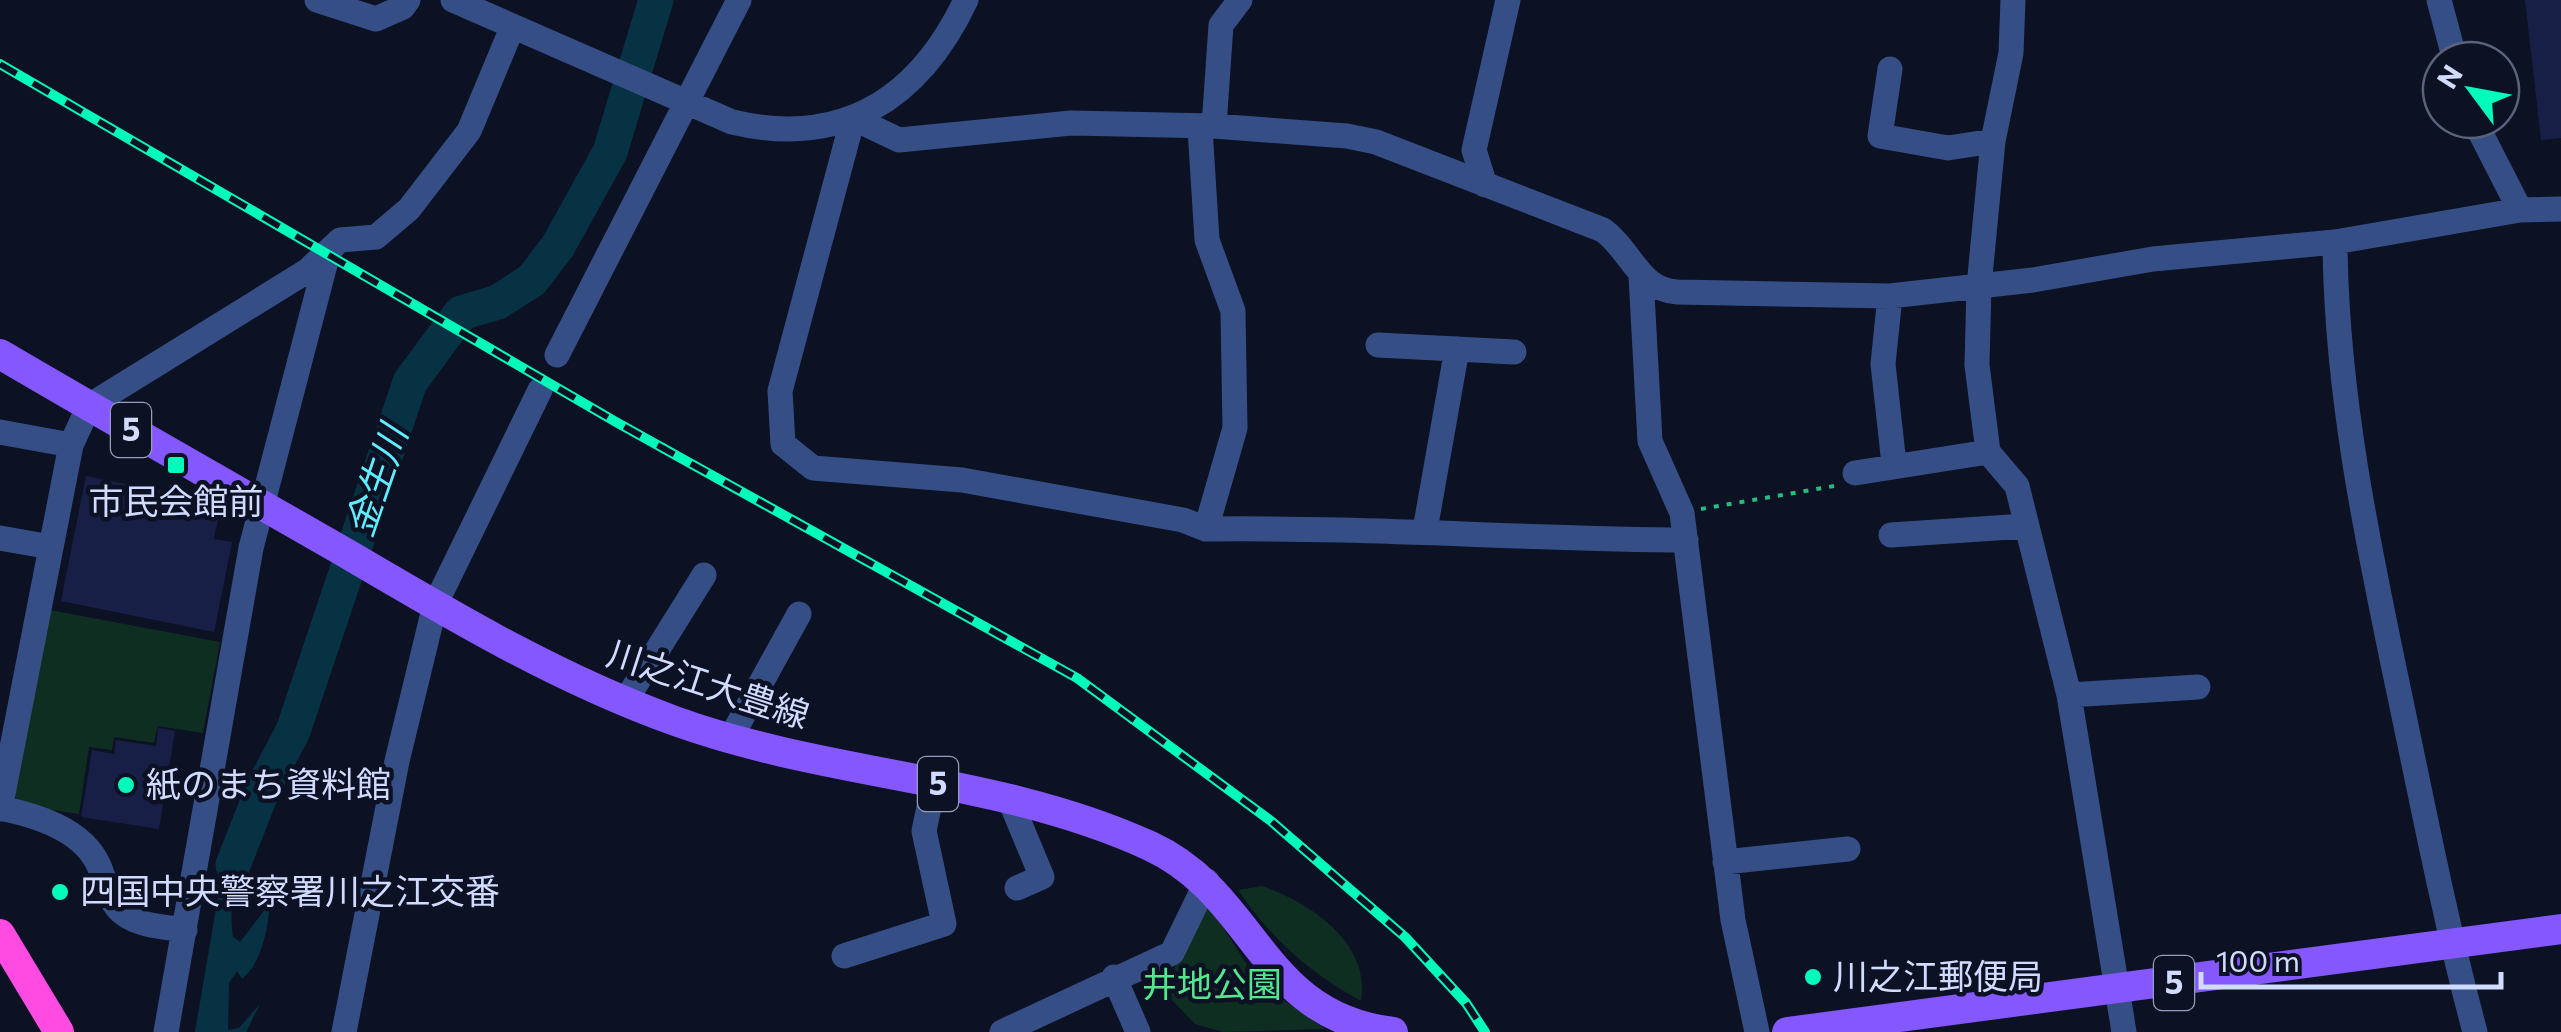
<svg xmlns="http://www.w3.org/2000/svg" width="2561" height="1032" font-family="Commissioner,'Noto Sans JP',sans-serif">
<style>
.green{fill:#0f2e22}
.water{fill:#073243}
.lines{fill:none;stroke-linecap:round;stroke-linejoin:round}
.river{stroke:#073243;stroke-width:35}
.building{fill:#181f46}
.path{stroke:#27bc7d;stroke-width:4;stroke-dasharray:5 8;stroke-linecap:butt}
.minor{stroke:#354f86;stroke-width:25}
.major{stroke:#8457ff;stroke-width:30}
.highway{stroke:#ff4be2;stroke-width:30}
.rail-casing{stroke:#00fbba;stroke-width:10}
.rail{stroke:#0d1124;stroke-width:6;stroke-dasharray:19;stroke-linecap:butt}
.poi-dot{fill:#00fbba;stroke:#0d1124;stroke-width:4}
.labels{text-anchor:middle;stroke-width:9;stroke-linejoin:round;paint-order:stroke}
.shield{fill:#0d1124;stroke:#969ebd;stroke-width:2.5}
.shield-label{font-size:32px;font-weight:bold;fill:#d0dbff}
.poi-label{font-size:35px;fill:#d0dbff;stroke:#0d1124;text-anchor:start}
.street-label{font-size:35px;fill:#d0dbff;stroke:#0d1124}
.park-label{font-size:35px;fill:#54e68d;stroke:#0d1124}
.water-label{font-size:38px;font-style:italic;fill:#5eeeff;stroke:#0d1124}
</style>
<rect width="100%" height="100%" fill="#0d1124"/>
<path class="green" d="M45 609 220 642 203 733 158 726 154 743 114 737 112 750 89 747 79 814 8 803Z
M1262 886C1309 902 1371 942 1361 1001 1310 973 1271 939 1238 890Z
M1207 902 1258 982 1325 1029 1223 1032 1195 1024 1170 998 1176 961Z"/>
<path class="water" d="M269 764C250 822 225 876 233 937L240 942 270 903C268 928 262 963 242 979L237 971 229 983 228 1030 239 1028 260 1004 246 1032H195L220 885Z"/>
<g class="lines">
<path class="river" d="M233 865 264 786 293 731 410 382 461 313 498 302 532 280 558 246 610 152 656 0"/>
</g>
<path class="building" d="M2525 0H2561V138L2541 140Z
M86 476 221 503 214 539 232 542 214 632 61 601Z
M158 728 175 731 159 829 81 817 92 750 114 754 116 740 156 746Z"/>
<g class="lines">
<path class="path" d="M1701 509 1840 485"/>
<path class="minor" d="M317 0 376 19 403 7 408 0
M453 0 732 122C843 148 919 99 966 0
M2013 0 2011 53 1993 141 1979 286 1977 365 1988 452 2017 486 2069 695 2124 1032
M2439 0 2455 60
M1890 69 1880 136 1948 148 1993 141
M2474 120 2520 210
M1214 126 1221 25 1240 0
M1200 128 1207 240 1233 311 1235 428 1206 529
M1485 185 1474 150 1508 0
M2335 242C2336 394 2368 544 2399 692 2423 806 2445 920 2475 1032
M1641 276 1650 441 1682 513 1733 920 1757 1032
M1890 296 1883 364 1894 464
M1378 345 1514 352
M557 355 739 0
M0 432 71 445
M1855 473 1988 452
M1425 530 1457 349
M1891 535 2025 526
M0 538 51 547
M1686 540C1526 539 1367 527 1206 529L1183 520 962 480 813 468 783 444 780 391 853 118 899 140 1071 123 1214 126 1347 136 1376 142 1603 230C1631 250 1639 290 1677 292L1890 296 2033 280 2153 259 2335 242 2520 210 2561 209
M2069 695 2198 687
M624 703 704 575
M730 739 799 614
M1009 798 1042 877 1017 888
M0 808C35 815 83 829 99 866 106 883 109 903 124 914 140 926 165 927 185 930
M0 809 71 445 89 406 307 271 340 240 376 237 409 209 469 131 512 28
M1725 862 1848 849
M844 956 944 924 924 831 934 783
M1114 977 1138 1032
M166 1032 251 548 328 253
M344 1032 397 761 435 605 540 390
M1002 1032 1172 953 1207 881"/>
<path class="major" d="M0 354C114 421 229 486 344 552 451 615 558 679 675 721 830 777 1000 777 1150 846 1257 895 1259 1016 1393 1032
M1787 1032 2561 929"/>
<path class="highway" d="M0 934 59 1032"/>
<defs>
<path id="rail" d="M0 64 616 422 1077 678 1271 821 1405 937 1466 1003 1485 1032"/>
</defs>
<use href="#rail" class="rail-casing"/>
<use href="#rail" class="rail"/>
</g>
<g class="poi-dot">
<rect x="166" y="455" width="20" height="20" rx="5"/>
<circle cx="126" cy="785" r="10"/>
<circle cx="60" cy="892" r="10"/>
<circle cx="1813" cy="977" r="10"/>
</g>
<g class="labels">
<g class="shield">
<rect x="111" y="403" width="40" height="54" rx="8"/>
<rect x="918" y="757" width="40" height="54" rx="8"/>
<rect x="2154" y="956" width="40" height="54" rx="8"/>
</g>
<g class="shield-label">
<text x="131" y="441">5</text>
<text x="938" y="795">5</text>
<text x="2174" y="994">5</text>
</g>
<g class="poi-label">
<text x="176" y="514" text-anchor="middle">市民会館前</text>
<text x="146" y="797">紙のまち資料館</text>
<text x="80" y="904">四国中央警察署川之江交番</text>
<text x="1833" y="989">川之江郵便局</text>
</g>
<g class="street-label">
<text transform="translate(708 685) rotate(18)" y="12">川之江大豊線</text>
</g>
<g class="park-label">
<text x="1212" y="997">井地公園</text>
</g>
<g class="water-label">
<text transform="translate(377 481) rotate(-71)" y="13">金生川</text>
</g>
</g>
<g transform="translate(2471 90) rotate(302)"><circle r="48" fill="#0d1124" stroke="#5b627c" stroke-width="2.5"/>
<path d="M0-8L18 38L0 25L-18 38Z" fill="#00fbba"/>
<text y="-15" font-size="28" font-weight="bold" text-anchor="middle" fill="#d0dbff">N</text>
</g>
<path d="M2201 972v15h300v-15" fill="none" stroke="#d0dbff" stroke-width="5"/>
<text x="2216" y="972" font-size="30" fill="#d0dbff" stroke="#0d1124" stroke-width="8" paint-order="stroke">100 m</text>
</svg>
